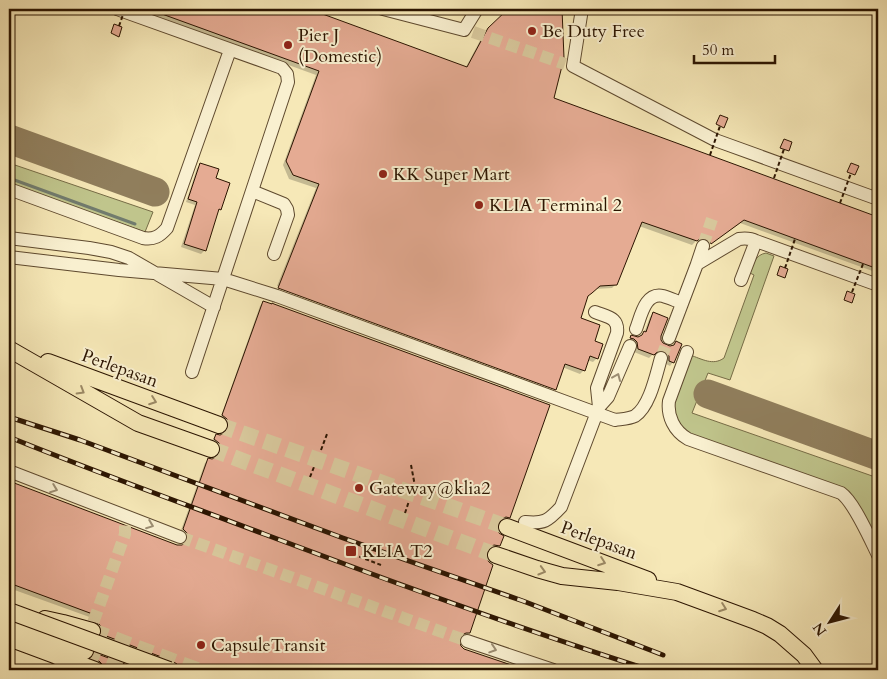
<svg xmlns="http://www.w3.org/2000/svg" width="887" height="679" font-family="Cardo,serif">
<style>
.green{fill:#c0c58c;stroke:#766c46}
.shadow{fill:#0003}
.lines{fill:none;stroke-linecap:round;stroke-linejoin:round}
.stream{stroke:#717b6d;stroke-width:3}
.taxiway{stroke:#907e5c;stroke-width:29}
.building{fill:#e5ab93;stroke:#2b1400}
.minor-tunnel{stroke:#d8c89c;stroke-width:12;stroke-dasharray:12 6;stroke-linecap:butt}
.major-tunnel{stroke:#d8c89c;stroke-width:16;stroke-dasharray:16 8;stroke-linecap:butt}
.minor-casing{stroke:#5e492e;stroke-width:14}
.major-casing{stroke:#2b1400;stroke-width:18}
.path{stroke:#2b1400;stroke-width:2;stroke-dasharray:4 2.5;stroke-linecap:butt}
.minor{stroke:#f9f0d0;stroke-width:12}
.major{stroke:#f6e8b7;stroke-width:16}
.rail-casing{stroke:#2b1400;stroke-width:5}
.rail{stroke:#f9f0d0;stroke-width:3;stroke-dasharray:9;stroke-linecap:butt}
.major-bridge-casing{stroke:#2b1400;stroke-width:18;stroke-linecap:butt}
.path-bridge{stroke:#2b1400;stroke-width:2;stroke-dasharray:4 2.5;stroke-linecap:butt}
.major-bridge{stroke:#f6e8b7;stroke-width:16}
.oneway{stroke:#9c8d72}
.oneway2{stroke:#9b8965}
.poi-dot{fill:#8f2418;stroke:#f9f0d0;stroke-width:2}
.labels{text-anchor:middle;stroke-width:4;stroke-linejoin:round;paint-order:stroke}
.poi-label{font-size:18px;fill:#2b1400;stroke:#f9f0d0;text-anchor:start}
.street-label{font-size:18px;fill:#2b1400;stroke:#f9f0d0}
</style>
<rect width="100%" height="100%" fill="#f6e8b7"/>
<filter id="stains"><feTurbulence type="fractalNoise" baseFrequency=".004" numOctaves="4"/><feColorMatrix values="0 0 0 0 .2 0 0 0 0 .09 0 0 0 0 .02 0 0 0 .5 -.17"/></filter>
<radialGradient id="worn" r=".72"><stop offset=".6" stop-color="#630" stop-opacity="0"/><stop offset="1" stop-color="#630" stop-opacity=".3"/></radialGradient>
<path class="green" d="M9 163 153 212 145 232 9 184Z
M766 253 774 256 730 380 708 373 692 413 878 478V546L858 507 689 435 677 424 672 404 690 355C702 359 713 366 724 358L754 275 750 273C753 264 755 255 766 253Z"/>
<path class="shadow" d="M45 9H52L51 12 45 10Z
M135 9H305L466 67 484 33 510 9H561L563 57 552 99 878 218V273L740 223 707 246 701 241H696L692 245 639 226 616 284 612 288 595 289 587 296 579 318 593 342 597 358 593 362 587 360 584 370 580 374 562 367 554 387 277 286 316 188 289 179 283 165 316 75Z
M201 164 214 179 220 209 217 212 205 250 201 254 181 247 195 205 186 202 197 168Z
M276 289 553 390 551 392 275 292Z
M263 302 509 517 506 520H502L498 521 496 524 499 545 495 549 489 548 487 549 469 633 465 636H460L458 638V642L464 650 524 670H175L98 638 99 632 93 625 95 619 9 588V482L177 546H182L185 544 184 536 180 533 205 463 208 460 216 459 218 456V451L211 443 213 439 216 436 224 435 226 432V427L220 419 260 306Z
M653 314 660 335V340L673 362 670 366 666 364 660 354 654 353 649 358 634 352V345L628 340 632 337H640L644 333 650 317Z
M95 655 137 670H106L90 662Z"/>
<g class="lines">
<path class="stream" d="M9 178 135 224"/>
<path class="taxiway" d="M9 139 155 192
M708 394 878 456"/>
</g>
<path class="building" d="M152 9H309L467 67 488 28 508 9H562L564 58 554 98 878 217V269L744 220 711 244 709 240 705 238H701L697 241 642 222 617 285 600 286 592 293 588 296 581 318 600 325 595 341 603 344 598 359 590 356 585 371 565 364 556 390 278 288 319 184 293 175 286 161 319 71 151 10Z
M114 24 122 27 119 37 111 33Z
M720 115 728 118 724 128 716 124Z
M784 139 792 142 789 151 780 148Z
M200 163 219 169 216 178 230 183 221 210 219 209 206 251 184 244 197 202 188 199Z
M851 163 859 166 855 175 847 172Z
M780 266 788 269 785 278 777 275Z
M847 291 855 294 852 303 844 300Z
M263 301 272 304V303L274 304 550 405 510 518 506 517 501 519 498 524 497 528 499 533 504 536 500 546 494 545 490 547 487 551 486 557 489 562 493 565 470 633H466L462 635 459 639 461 646 464 649 526 670H179L177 664 172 661 101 634 102 628 99 624 95 622 98 616 9 583V481L177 545H182L185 543 188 539V535L186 532 183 529 208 458 212 459 217 457 221 452V447L219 443 214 439 216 434 220 435 225 433 228 428 229 423 227 419 222 415Z
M653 312 668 318 661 336V340L663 343 670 346 674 345 676 341 682 344 674 363 669 361V356L664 350H659L654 355 638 349 637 342 634 339 630 338 631 335 638 337 642 335 644 331 646 332Z
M95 653 141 670H117L103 665 99 661 92 658Z"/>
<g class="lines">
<path class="minor-tunnel" d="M473 32 565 64
M703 246 712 219
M661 358 669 338
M180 537 467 641
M97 639 94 634 93 623 125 534V523
M515 670 519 658"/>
<path class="major-tunnel" d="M219 425 507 527
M211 449 496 555
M92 631 197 670
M85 651 137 670"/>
<defs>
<path id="minor" d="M117 9 282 68 287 74 288 82 192 372
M383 9 464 30 477 9
M582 9 573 66 715 140 878 199
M9 189 143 238C154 240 160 236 167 228L230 50
M252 191 284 204 287 209 288 215 274 254
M9 238 89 248 111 252 129 258 214 307
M756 241 878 285
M9 257 119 270 223 279 277 296 615 420C622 419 629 419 635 416 650 406 656 375 661 358
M697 264 703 246
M595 312C607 317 619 317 617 333L597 388 599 407
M636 329C641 316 645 292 663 296 670 298 676 301 682 303
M669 338 697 264 739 239C746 238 750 238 756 241L741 280
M687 352 669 401C667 416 674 431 688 439L841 493C854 502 870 539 878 555
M9 471 180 537
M525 522C544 524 548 521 561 507L599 407 608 397 630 346
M467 641 553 670
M54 670 67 665 77 663"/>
<path id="major" d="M9 349 138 423 211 449
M48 362 219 425
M507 527 648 580
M496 555 537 569 562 576 618 582 677 592 726 610 753 620 767 626 780 634 804 655 815 670
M45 619 63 623 92 631
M9 623 85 651
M9 638 95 670"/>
</defs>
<use href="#minor" class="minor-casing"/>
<use href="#major" class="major-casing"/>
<path class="path" d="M321 450 327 434
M411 465 415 486
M310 477 314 467
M405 513 409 501
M347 552 381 565"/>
<use href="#minor" class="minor"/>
<use href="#major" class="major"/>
<defs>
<path id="rail" d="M9 417 80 440 343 538 523 601 663 655
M9 437C93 471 179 502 264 534 392 582 520 629 650 670"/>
</defs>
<use href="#rail" class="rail-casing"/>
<use href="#rail" class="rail"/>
<defs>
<path id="major-bridge" d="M9 611 169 670"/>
</defs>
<use href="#major-bridge" class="major-bridge-casing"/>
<path class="path-bridge" d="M119 26 125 9
M710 155 720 126
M774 178 784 149
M840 203 851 173
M785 268 795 239
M852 292 863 264"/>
<use href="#major-bridge" class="major-bridge"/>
</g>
<defs><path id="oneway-chevron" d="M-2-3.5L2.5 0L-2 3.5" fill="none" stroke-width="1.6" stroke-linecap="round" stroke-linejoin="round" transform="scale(1.25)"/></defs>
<g class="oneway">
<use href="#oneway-chevron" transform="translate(617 377) rotate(-67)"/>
<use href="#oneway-chevron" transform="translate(54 489) rotate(21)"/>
<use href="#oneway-chevron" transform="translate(150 525) rotate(21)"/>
<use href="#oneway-chevron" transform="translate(493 649) rotate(18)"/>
</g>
<g class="oneway2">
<use href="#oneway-chevron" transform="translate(81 391) rotate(31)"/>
<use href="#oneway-chevron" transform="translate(153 401) rotate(20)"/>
<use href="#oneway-chevron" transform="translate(602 562) rotate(20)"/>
<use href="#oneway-chevron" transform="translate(542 571) rotate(16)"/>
<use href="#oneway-chevron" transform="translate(723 608) rotate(20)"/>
</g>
<g class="poi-dot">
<circle cx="532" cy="31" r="5"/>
<circle cx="288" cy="45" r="5"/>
<circle cx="383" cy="174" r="5"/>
<circle cx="479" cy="205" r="5"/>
<circle cx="359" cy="488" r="5"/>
<rect x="345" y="545" width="12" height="12" rx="2.5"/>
<circle cx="201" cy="645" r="5"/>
</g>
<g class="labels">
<g class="poi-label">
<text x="542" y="37">Be Duty Free</text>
<text x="298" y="41">Pier J<tspan x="298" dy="21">(Domestic)</tspan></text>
<text x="393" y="180">KK Super Mart</text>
<text x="489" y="211">KLIA Terminal 2</text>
<text x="369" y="494">Gateway@klia2</text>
<text x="362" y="557">KLIA T2</text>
<text x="211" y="651">CapsuleTransit</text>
</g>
<g class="street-label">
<text transform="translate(120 368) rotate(20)" y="6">Perlepasan</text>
<text transform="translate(599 540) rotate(20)" y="6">Perlepasan</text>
</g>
</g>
<rect width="887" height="679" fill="none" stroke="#f6e8b7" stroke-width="30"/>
<rect x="10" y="10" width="867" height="659" fill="none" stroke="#2b1400" stroke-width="2.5"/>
<rect x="15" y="15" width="857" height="649" fill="none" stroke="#2b1400"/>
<g transform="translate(830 622) rotate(234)" stroke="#f9f0d0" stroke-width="4" paint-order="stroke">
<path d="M0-4L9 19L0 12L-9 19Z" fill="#2b1400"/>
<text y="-8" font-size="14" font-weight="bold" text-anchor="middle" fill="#2b1400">N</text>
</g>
<path d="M694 55v8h81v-8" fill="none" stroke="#2b1400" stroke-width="2.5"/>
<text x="702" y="55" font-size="15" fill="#2b1400" stroke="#f9f0d0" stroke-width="4" paint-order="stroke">50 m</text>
<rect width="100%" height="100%" filter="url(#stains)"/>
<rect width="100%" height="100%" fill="url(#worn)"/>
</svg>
